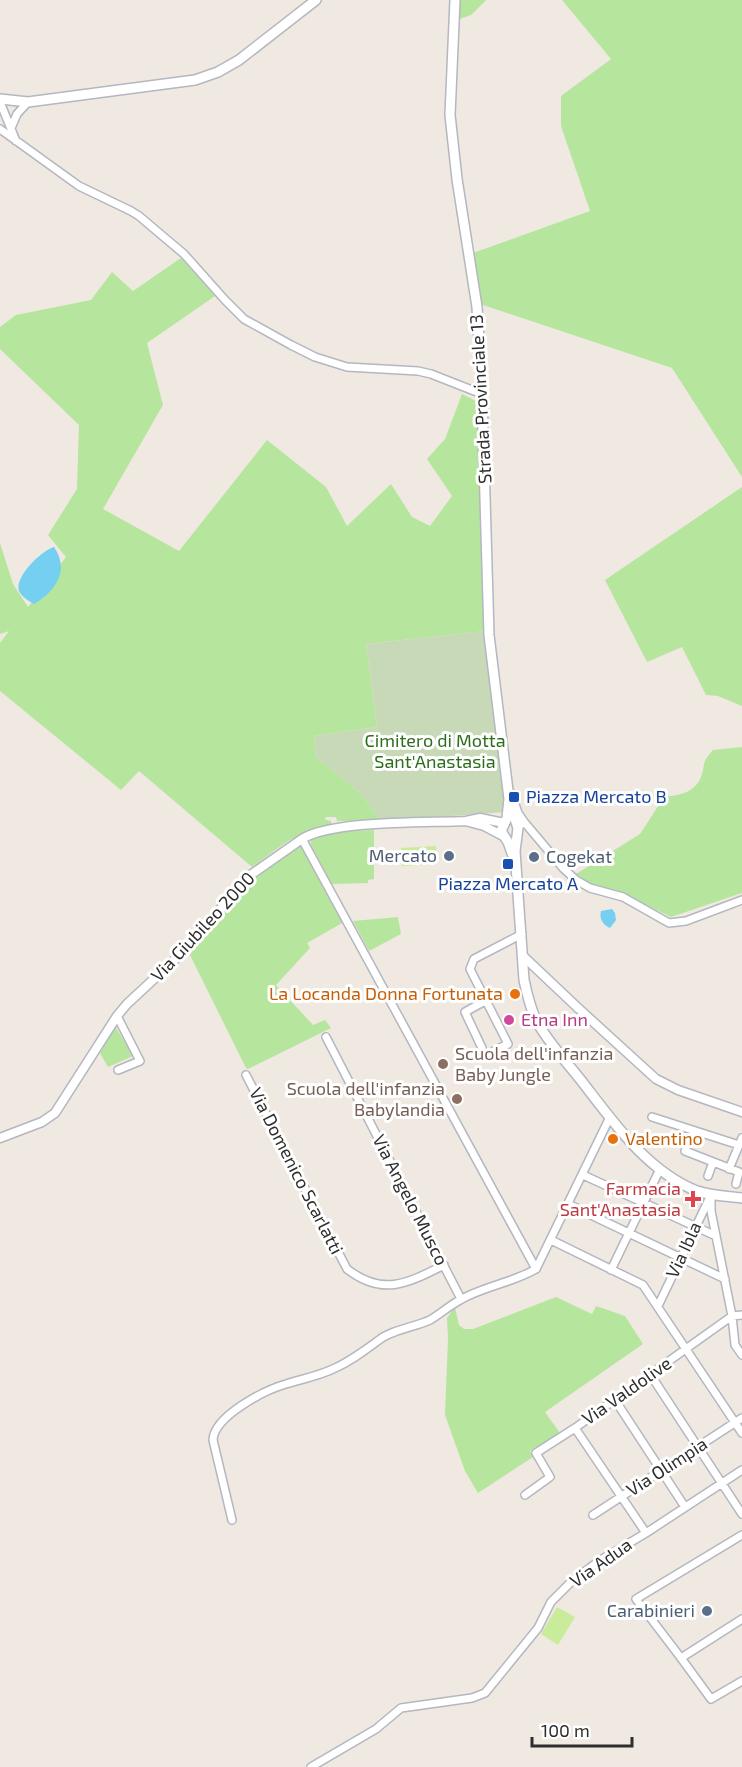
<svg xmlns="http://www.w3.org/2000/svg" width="742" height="1767" font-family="'Exo 2',sans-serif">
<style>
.green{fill:#b6e59e}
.cemetery{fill:#c8d9b8}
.pitch{fill:#c9ec9a}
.water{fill:#75cff0}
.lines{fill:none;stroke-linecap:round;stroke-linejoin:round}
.minor-casing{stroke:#b4b7c1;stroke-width:10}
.tertiary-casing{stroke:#b4b7c1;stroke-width:11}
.secondary-casing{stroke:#b4b7c1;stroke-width:12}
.minor{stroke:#fff;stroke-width:7}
.tertiary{stroke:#fff;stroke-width:8}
.secondary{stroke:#fff;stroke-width:9}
.transit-dot{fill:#1a4fb4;stroke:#fff;stroke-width:2}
.service-dot{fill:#5c6f8a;stroke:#fff;stroke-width:2}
.food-dot{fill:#e8710a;stroke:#fff;stroke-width:2}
.hotel-dot{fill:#d1479c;stroke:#fff;stroke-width:2}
.education-dot{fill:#8d6e63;stroke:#fff;stroke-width:2}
.health-dot{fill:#e0444e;stroke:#fff;stroke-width:2}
.labels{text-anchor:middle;stroke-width:6;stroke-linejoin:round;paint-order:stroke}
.street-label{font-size:18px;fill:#2e2e2e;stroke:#fff}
.park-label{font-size:18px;fill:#2c6e1b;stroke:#fff}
.transit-label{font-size:18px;fill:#164399;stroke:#fff;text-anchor:start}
.service-label{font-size:18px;fill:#4e5e75;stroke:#fff;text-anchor:end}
.food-label{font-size:18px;fill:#c56008;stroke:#fff;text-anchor:end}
.hotel-label{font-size:18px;fill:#b23c85;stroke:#fff;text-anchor:start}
.education-label{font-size:18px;fill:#785e54;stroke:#fff;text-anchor:start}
.health-label{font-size:18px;fill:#be3a42;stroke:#fff;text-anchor:end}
</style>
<rect width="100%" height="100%" fill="#efe9e1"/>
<path class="green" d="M460 0H486L471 15 460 19Z
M562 0H742V477L672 368 480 304 473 253 590 211 561 126V96L611 59Z
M181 258 215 296 147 343 163 405 103 509 179 551 267 440 326 487 347 526 391 484 412 517 430 526 452 496 427 459 445 439 462 394 476 401 485 631 366 644 377 727 314 736 316 757 359 792 382 821H337L336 817H325L326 820 331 821V824C297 831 280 847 252 867L139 771 121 790 0 691V643L9 631 0 634V543L13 584 28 607 66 557 48 535 77 489 79 425 0 349V327L16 315 91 300 112 272 133 291Z
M742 487V706L718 696 706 695 682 647 647 662 605 580Z
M742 747V893L671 917 622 893 590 884 576 874 640 834 664 797C679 795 695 793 701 777 706 763 701 763 713 750Z
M374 830V879L368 880V883L332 884 311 845 310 838 332 832Z
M299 845 305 848 344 922 307 943 310 948 276 985 313 1025 325 1020 331 1028 248 1069 246 1068 189 953 235 899 246 883Z
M398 917 401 934 369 951 353 921Z
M115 1026 133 1056 108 1067 100 1053Z
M556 1297 592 1314 596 1306 625 1316 643 1344 545 1412 560 1433 530 1451 533 1457 478 1493 465 1471 445 1415 448 1339 447 1318 455 1307 459 1325 464 1329H473Z"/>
<path class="cemetery" d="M485 631 506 812 382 821 359 792 316 757 314 736 377 727 366 644Z"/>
<path class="pitch" d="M436 846 437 864 402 866 401 848Z
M557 1607 575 1617 558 1645 541 1634Z"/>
<path class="water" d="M54 547C70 570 56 591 34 604 29 601 22 597 19 591 14 577 42 550 54 547Z
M612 909 615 913 616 920 610 928C603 925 599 919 601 911Z"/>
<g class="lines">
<defs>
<path id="minor" d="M0 102 16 141
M11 128 17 114 28 102
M0 129 79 186 131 211 139 216 184 254 225 300 244 319 291 345 315 357 347 367 418 371 431 374 482 394
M511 793 518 813 525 823
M517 826 525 823 563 868 576 880 590 888 623 897 669 923 686 921 742 900
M302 839 536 1269
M117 1016 140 1061 118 1070
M326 1037 461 1299
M482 1048 465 1012 485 1001
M494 1051 508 1044 470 969 474 959 522 934
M246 1075 347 1269C383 1297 408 1283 444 1265
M652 1117 739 1145
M692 1130 685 1151 739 1172 736 1184
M729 1169 742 1138
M583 1175 716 1236
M708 1176 713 1162
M711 1195V1211L732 1316 735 1345 742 1355
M568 1204 725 1279
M551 1240 643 1285 742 1433
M611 1270 660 1169
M658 1306 710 1197
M650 1374 742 1514
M615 1400 685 1507
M575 1428 646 1533
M525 1495 550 1477 536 1453 575 1428 732 1316 742 1315
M593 1515 742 1418
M232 1520 213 1440C214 1416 265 1390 286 1384 302 1379 318 1376 333 1369 351 1361 364 1351 379 1340 391 1330 415 1327 430 1320 440 1314 449 1306 460 1300 484 1286 512 1283 536 1269L610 1117
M742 1619 681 1658 711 1699 742 1681
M681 1658 636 1599 742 1535
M311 1767 376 1729 401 1708 472 1698 485 1693 538 1628 551 1602 571 1582 599 1561 646 1533 742 1470"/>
<path id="tertiary" d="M469 822 484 826 503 836
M523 956 578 1008 656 1079 678 1090 742 1112
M0 1138 42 1122 55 1113 117 1016 127 1004 183 952 249 876 302 839C333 820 426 823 466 821L480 818 504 823"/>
<path id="secondary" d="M455 0 450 115 457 179 477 307 482 394 489 635 509 799 507 818 501 831 508 842 516 864
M0 99 28 102 195 80 218 72 239 60 316 0
M511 807 518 828 515 851 524 980C527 994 530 1007 536 1020 547 1041 565 1060 580 1079 612 1120 646 1171 697 1191 712 1196 727 1196 742 1198"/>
</defs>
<use href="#minor" class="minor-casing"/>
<use href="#tertiary" class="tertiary-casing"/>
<use href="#secondary" class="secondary-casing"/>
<use href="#minor" class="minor"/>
<use href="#tertiary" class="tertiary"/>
<use href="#secondary" class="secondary"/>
</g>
<g class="transit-dot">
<rect x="508" y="791" width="12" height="12" rx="3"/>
<rect x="502" y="858" width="12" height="12" rx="3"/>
</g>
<g class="service-dot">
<circle cx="449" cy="856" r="6"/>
<circle cx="534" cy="857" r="6"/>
<circle cx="707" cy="1611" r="6"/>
</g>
<g class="food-dot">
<circle cx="515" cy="994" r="6"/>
<circle cx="613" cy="1139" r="6"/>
</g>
<circle class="hotel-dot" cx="509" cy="1020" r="6"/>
<g class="education-dot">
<circle cx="443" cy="1064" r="6"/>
<circle cx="457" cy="1099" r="6"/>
</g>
<path class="health-dot" d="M690 1190h6v6h6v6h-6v6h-6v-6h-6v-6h6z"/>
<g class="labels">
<g class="street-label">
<text transform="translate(481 399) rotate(-93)" y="6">Strada Provinciale 13</text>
<text transform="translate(203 927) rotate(-47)" y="6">Via Giubileo 2000</text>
<text transform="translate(296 1171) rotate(63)" y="6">Via Domenico Scarlatti</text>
<text transform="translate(410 1200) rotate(63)" y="6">Via Angelo Musco</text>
<text transform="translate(684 1250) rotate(-65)" y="6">Via Ibla</text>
<text transform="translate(627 1391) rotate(-35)" y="6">Via Valdolive</text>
<text transform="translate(667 1467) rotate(-33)" y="6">Via Olimpia</text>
<text transform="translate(601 1563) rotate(-35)" y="6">Via Adua</text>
</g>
<g class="park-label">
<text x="435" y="747">Cimitero di Motta<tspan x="435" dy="21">Sant'Anastasia</tspan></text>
</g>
<g class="transit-label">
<text x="526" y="803">Piazza Mercato B</text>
<text x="508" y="890" text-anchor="middle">Piazza Mercato A</text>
</g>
<g class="service-label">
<text x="437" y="862">Mercato</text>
<text x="546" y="863" text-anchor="start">Cogekat</text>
<text x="695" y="1617">Carabinieri</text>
</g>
<g class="food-label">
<text x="503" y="1000">La Locanda Donna Fortunata</text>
<text x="625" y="1145" text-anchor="start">Valentino</text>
</g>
<g class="hotel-label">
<text x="521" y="1026">Etna Inn</text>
</g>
<g class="education-label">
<text x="455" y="1060">Scuola dell'infanzia<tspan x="455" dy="21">Baby Jungle</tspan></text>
<text x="445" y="1095" text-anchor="end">Scuola dell'infanzia<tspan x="445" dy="21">Babylandia</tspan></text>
</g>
<g class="health-label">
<text x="681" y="1195">Farmacia<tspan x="681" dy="21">Sant'Anastasia</tspan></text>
</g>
</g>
<path d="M532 1737v9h100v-9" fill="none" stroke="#2e2e2e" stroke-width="3"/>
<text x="541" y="1737" font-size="18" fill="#2e2e2e" stroke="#ffffff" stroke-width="4.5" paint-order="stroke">100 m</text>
</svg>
